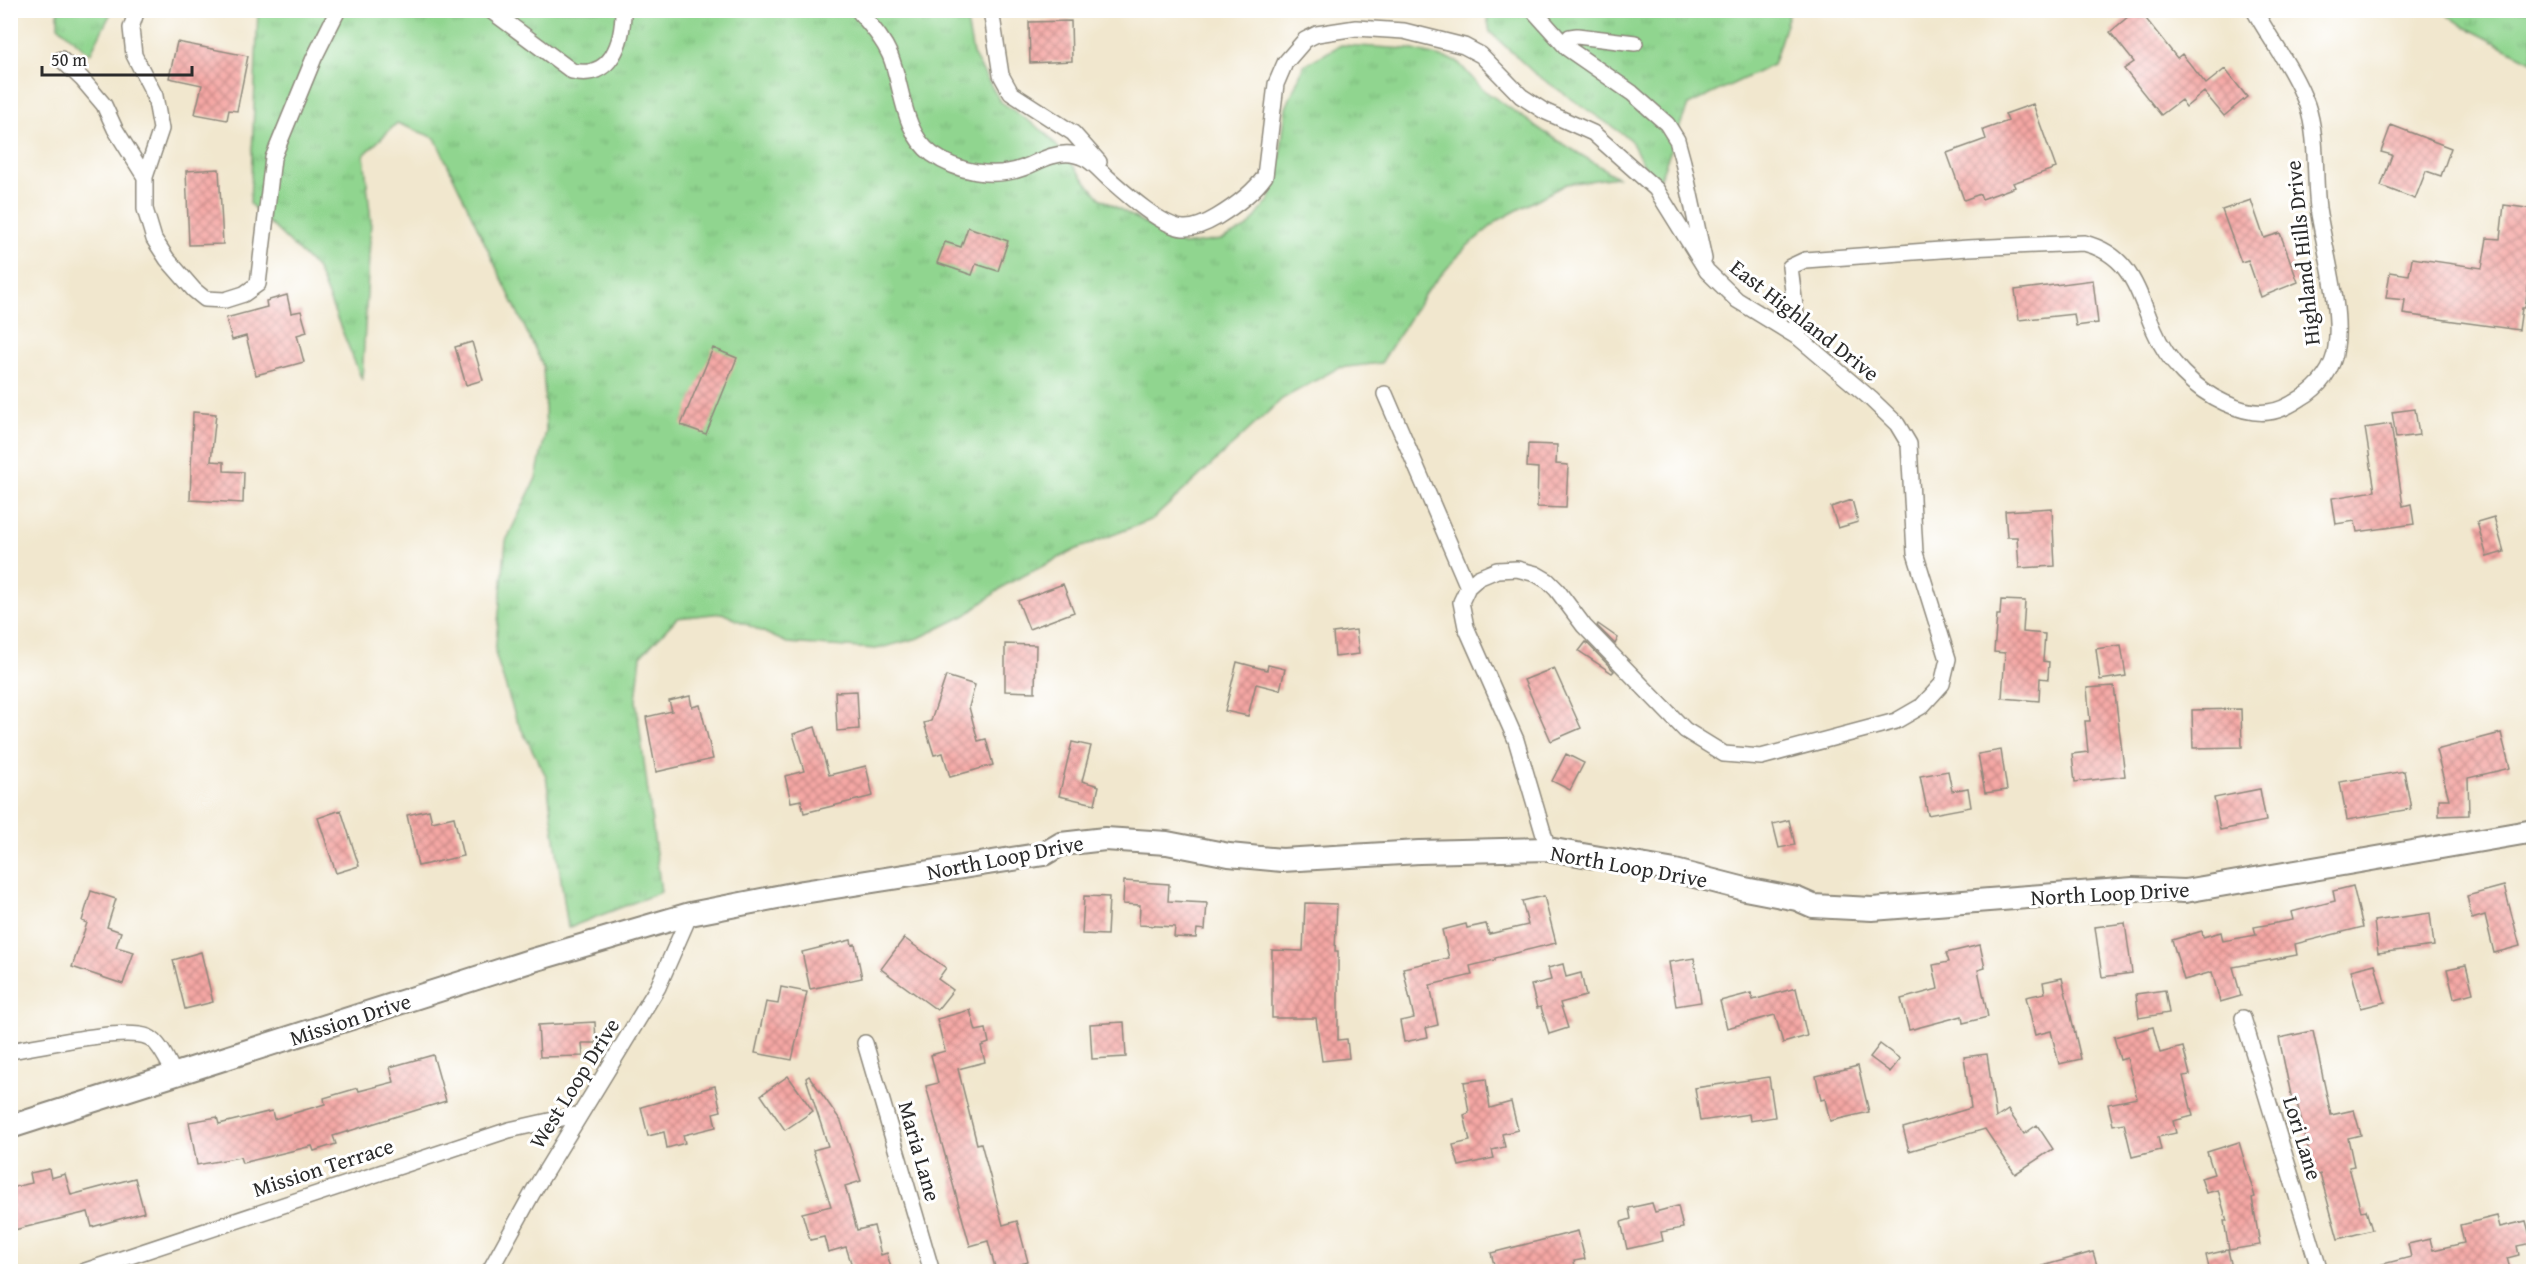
<svg xmlns="http://www.w3.org/2000/svg" width="2544" height="1282" font-family="'Gentium Book Plus',serif">
<style>
.grass{fill:url(#grass-tufts);stroke:#5e805d;stroke-width:1.5}
.building{fill:url(#building-cross-hatch)}
.lines{fill:none;stroke-linecap:round;stroke-linejoin:round}
.street-casing{stroke:#8e897c;stroke-width:18}
.secondary-casing{stroke:#8e897c;stroke-width:26}
.street{stroke:#fff;stroke-width:15}
.secondary{stroke:#fff;stroke-width:22}
.labels{text-anchor:middle;stroke-width:6;stroke-linejoin:round;paint-order:stroke}
.street-label{font-size:22px;fill:#2b2b2b;stroke:#fff}
</style>
<defs>
<pattern id="grass-tufts" width="24" height="20" patternUnits="userSpaceOnUse" patternTransform="scale(1.5)"><rect width="24" height="20" fill="#90d58f"/><path d="M3 7l-1-3M5 7V3M7 7l1-3M15 17l-1-3M17 17v-4M19 17l1-3" fill="none" stroke="#7cb77c"/></pattern>
<pattern id="building-cross-hatch" width="8" height="8" patternUnits="userSpaceOnUse" patternTransform="scale(1.5)"><rect width="8" height="8" fill="#f5a7a4"/><path d="M0 0l8 8M0 8l8-8" fill="none" stroke="#c78886"/></pattern>
</defs>
<rect width="100%" height="100%" fill="#fff"/>
<filter id="ink" filterUnits="userSpaceOnUse"><feTurbulence type="fractalNoise" baseFrequency=".0167" numOctaves="2"/><feDisplacementMap in="SourceGraphic" scale="12" xChannelSelector="R" yChannelSelector="G"/><feConvolveMatrix kernelMatrix="1 2 1 2 8 2 1 2 1" color-interpolation-filters="sRGB"/></filter>
<filter id="wash" filterUnits="userSpaceOnUse"><feTurbulence type="fractalNoise" baseFrequency=".008" numOctaves="4" result="noise"/><feDisplacementMap in="SourceGraphic" scale="24" xChannelSelector="R" yChannelSelector="G"/><feGaussianBlur stdDeviation="1.35" result="paint"/><feColorMatrix in="noise" values="0 0 0 0 0 0 0 0 0 0 0 0 0 0 0 0 0 1.4 0 .05"/><feComposite in="paint" operator="in"/></filter>
<g filter="url(#wash)">
<rect width="100%" height="100%" fill="#f1e7ce"/>
<path class="grass" d="M258 10 965 11 973 54 1000 101 1046 133 1100 198 1183 245 1221 240 1248 227 1270 199 1280 158 1286 108 1304 65 1341 45 1409 49 1457 61 1482 89 1546 133 1617 177 1566 184 1499 220 1465 248 1426 292 1381 363 1338 368 1282 399 1153 519 1077 549 1007 584 966 615 919 638 876 649 787 643 722 613 677 618 641 656 636 700 661 892 568 928 546 776 516 719 495 653 506 541 536 478 546 431 543 366 435 138 397 123 364 155 371 221 362 380 317 269 250 204Z
M58 11V10L112 11 90 54 58 26Z
M1486 11H1790L1773 65 1688 105 1656 189 1630 139 1534 73 1490 32Z
M2442 11H2533V62L2465 27Z"/>
<g id="blocks">
<path class="building" d="M2136 10H2139L2177 58 2182 54 2206 84 2225 69 2247 97 2224 116 2204 92 2186 107 2181 100 2161 115 2124 69 2134 62 2110 32Z
M1071 21 1072 61 1030 63 1029 22Z
M177 42 248 56 237 111 229 110 227 120 195 114 202 85 169 78Z
M2033 104 2056 168 2013 183 2015 187 1982 199 1980 194 1964 200 1947 153 1986 139 1983 130 2008 121 2005 114Z
M2391 125 2451 148 2441 176 2426 171 2415 199 2381 186 2392 155 2381 152Z
M219 169 223 244 189 245 186 171Z
M2251 200 2264 238 2280 233 2298 282 2261 297 2248 260 2241 262 2222 210Z
M2504 205 2534 209V247L2525 308H2522L2519 330 2403 314 2405 300 2386 298 2390 272 2409 275 2412 258 2482 268 2487 238 2500 239Z
M968 227 1008 241 998 271 976 264 972 275 937 263 945 242 961 247Z
M2093 280 2098 323 2076 326 2074 314 2019 320 2015 290Z
M287 295 291 313 301 311 307 332 297 335 304 362 256 375 246 336 232 340 226 318 267 307 266 301Z
M472 342 483 380 466 385 455 347Z
M713 348 737 358 706 434 681 425Z
M2415 409 2419 435 2396 438 2392 412Z
M193 412 216 414 211 461 224 462V471L244 472 243 503 190 500Z
M2391 424 2403 506 2411 504 2414 524 2357 532 2355 521 2336 524 2332 498 2375 491 2365 428Z
M1528 444 1557 445 1556 464 1568 465 1566 508 1537 507 1538 468 1527 467Z
M1852 500 1858 522 1838 528 1831 507Z
M2052 508 2055 566 2019 568 2017 537H2007L2005 511Z
M2494 517 2504 552 2487 557 2477 522Z
M1063 584 1074 612 1029 629 1018 601Z
M2001 600 2025 601 2023 632 2045 634 2043 661 2049 662 2048 679 2040 678 2039 701 2002 698 2005 653 1994 652 1997 615H2000Z
M1598 624 1618 638 1615 644 1597 626Z
M1356 630 1359 654 1335 657 1333 633Z
M1586 642 1614 671 1612 673 1579 651Z
M1005 644 1036 645 1035 692 1005 691Z
M2121 645 2126 676 2100 680 2096 649Z
M1237 662 1267 670 1268 665 1285 669 1280 690 1256 684 1248 716 1225 711Z
M1554 668 1581 728 1551 741 1524 680Z
M946 676 975 685 969 707 978 741 986 739 993 765 950 777 943 753 934 755 924 723 931 721Z
M2114 686 2125 776 2075 782 2072 754 2088 752 2085 721H2090L2087 688Z
M857 691 859 729 837 731 835 692Z
M690 696 692 707 700 705 713 759 656 772 646 717 672 711 669 701Z
M2241 709 2242 747 2193 748 2192 710Z
M815 727 829 775 866 766 873 796 804 813 801 800 791 802 785 776 804 771 793 734Z
M2501 733 2510 768 2468 778 2469 815 2439 816V799H2449L2436 750Z
M1072 742 1091 746 1082 781 1099 786 1095 804 1059 796Z
M2001 750 2007 790 1985 793 1978 754Z
M1566 754 1584 763 1570 790 1552 781Z
M1948 771 1952 791 1968 788 1971 807 1928 815 1920 776Z
M2404 771 2411 809 2347 820 2340 782Z
M2260 789 2266 821 2220 830 2214 798Z
M341 810 359 866 336 873 318 818Z
M429 810 432 822 454 817 463 856 418 866 407 815Z
M1789 820 1795 845 1779 848 1773 824Z
M1124 881 1169 884 1168 901 1207 903 1205 930 1197 929 1196 938 1174 937 1175 927 1139 925 1140 905 1123 904Z
M2353 886 2363 927 2295 944 2297 955 2233 967 2241 996 2220 1002 2212 972 2184 980 2172 940 2202 931 2203 937 2221 932 2223 941 2256 935 2254 927 2293 920 2291 912 2335 901 2333 891Z
M2504 886 2520 946 2494 953 2485 915 2472 919 2467 896Z
M91 891 116 899 107 927 121 932 116 947 134 952 123 984 72 967 87 923 82 921Z
M1084 896 1109 897 1107 935 1082 934Z
M1544 896 1556 943 1495 958V960L1470 966 1472 975 1430 985 1438 1025 1426 1028 1428 1037 1404 1042 1400 1021 1414 1018 1403 968 1449 958 1442 930 1466 924 1467 928 1486 924 1489 934 1528 925 1522 901Z
M1305 903 1337 904 1335 951H1338V1040L1347 1039 1349 1058 1322 1061 1316 1018H1272V950L1303 951Z
M2430 913 2434 946 2378 953 2374 921Z
M2125 923 2132 973 2102 977 2095 927Z
M904 938 946 968 938 979 953 990 937 1010 881 969Z
M851 940 852 945 855 944 862 978 810 989 802 952Z
M1980 945 1985 968 1978 970 1988 1017 1963 1023 1962 1016 1909 1030 1901 999 1938 989 1933 965 1949 962 1946 953Z
M201 952 213 1002 185 1009 173 960Z
M1694 958 1701 1002 1676 1006 1669 962Z
M1563 964 1566 977 1581 973 1586 996 1560 1003 1568 1028 1549 1034 1541 1007 1537 1008 1531 985 1551 980 1548 968Z
M2375 964 2385 1002 2361 1008 2351 970Z
M2466 965 2473 993 2454 998 2447 969Z
M2062 978 2081 1059 2059 1064 2051 1031 2035 1035 2026 997 2045 993 2043 982Z
M781 987 807 992 792 1060 755 1053 766 1002 778 1004Z
M1796 988 1807 1036 1783 1043 1775 1015 1727 1028 1720 1001 1751 993 1753 1000Z
M2165 990 2169 1013 2139 1018 2136 994Z
M970 1010 976 1031 986 1029 989 1043 981 1046 985 1062 958 1069 977 1144 981 1143 1003 1225 1017 1221 1028 1262 996 1271 988 1241 970 1246 926 1086 938 1083 931 1055 945 1051 937 1019Z
M595 1022 596 1043H582L583 1056 540 1057 538 1025Z
M1124 1022 1126 1057 1092 1059 1090 1024Z
M2153 1027 2160 1053 2183 1047 2190 1075 2183 1076 2193 1116 2173 1121 2176 1133 2158 1137 2161 1150 2132 1157 2124 1123 2113 1125 2108 1104 2137 1098 2127 1058 2120 1060 2114 1037Z
M2313 1031 2331 1115 2354 1110 2361 1135 2348 1138 2354 1166 2349 1167 2361 1211 2366 1210 2372 1230 2338 1239 2320 1174 2315 1176 2296 1099 2292 1100 2279 1038Z
M1880 1044 1900 1059 1890 1072 1870 1057Z
M1987 1054 1996 1118 2008 1110 2024 1134 2037 1125 2053 1149 2015 1174 1985 1129 1909 1151 1903 1128 1971 1108 1964 1057Z
M433 1055 446 1101 333 1136 336 1144 314 1151 312 1146 242 1163 240 1157 197 1165 189 1122 217 1117 219 1124 272 1111 274 1119 325 1104 324 1098 358 1088 359 1091 394 1082 390 1067Z
M1858 1066 1869 1112 1830 1121 1825 1099 1821 1100 1816 1076Z
M788 1076 813 1111 785 1130 761 1095Z
M809 1076 841 1121 861 1181 845 1186 857 1230 874 1226 881 1255 887 1253 892 1272H854L846 1247 828 1252 824 1237 810 1240 802 1213 831 1206 813 1150 828 1146 806 1078Z
M1769 1077 1775 1117 1750 1121 1749 1114 1700 1121 1695 1088Z
M1486 1079 1490 1108 1511 1102 1518 1130 1502 1134 1505 1147 1492 1150 1494 1158 1459 1166 1453 1145 1470 1141 1464 1115 1469 1113 1464 1082Z
M715 1086 721 1111 713 1113 716 1127 683 1135 685 1143 667 1148 664 1132 648 1136 641 1107Z
M2239 1142 2255 1197 2252 1198 2260 1245 2229 1250 2224 1221H2227L2218 1190 2206 1193 2201 1178 2214 1174 2207 1152Z
M49 1169 51 1178 65 1174 71 1195 135 1178 144 1212 92 1227 88 1212 10 1231V1188L32 1183 30 1173Z
M1652 1203 1655 1212 1678 1206 1683 1228 1661 1232 1663 1241 1627 1249 1621 1222 1631 1219 1629 1208Z
M2497 1216 2500 1227 2526 1221 2532 1243 2517 1246 2519 1255 2507 1258 2511 1272H2376L2375 1266 2411 1257 2408 1244 2430 1239 2433 1250 2464 1243 2460 1225Z
M1578 1231 1585 1259 1574 1261 1576 1272H1496L1491 1253Z
M2228 1250 2233 1272H2210L2206 1255Z
M2093 1252 2099 1272H2043L2042 1266Z"/>
</g>
</g>
<g filter="url(#ink)">
<use href="#blocks" fill-opacity="0" stroke="#8e897c" stroke-width="1.5"/>
<g class="lines">
<defs>
<path id="street" d="M137 10 131 28 134 55 155 96 161 129 145 177
M490 10 572 71C611 80 623 43 623 10
M858 10C870 25 882 37 890 55 903 86 902 132 932 154 957 172 994 179 1023 168 1038 162 1054 152 1071 154 1088 156 1096 167 1108 178 1125 193 1161 226 1183 228 1195 229 1207 223 1217 217 1235 206 1253 193 1265 176L1276 84 1285 63 1305 40 1317 34 1356 28 1404 31 1464 46 1481 55 1521 96 1544 111 1593 133 1656 189 1707 271 1737 300 1799 338 1871 399 1897 424 1909 444 1915 553 1948 659 1942 684 1922 706 1896 721 1761 757 1724 754 1685 730 1584 626 1557 590 1548 581 1536 574 1517 569 1497 570 1478 578 1468 587 1461 602 1466 627 1516 740 1548 849
M991 10 1001 75 1011 93 1073 133 1099 162
M1533 10 1567 48 1632 93 1667 124 1677 140 1683 162 1704 259
M1567 48 1570 37 1577 36 1635 43
M61 59 82 79 104 105 115 129 145 177V209L154 239 167 259 194 290 205 299 225 300 244 294 258 284 273 158 314 58 338 10
M1799 338 1790 267 1805 260 1968 248 2084 243C2131 255 2137 290 2154 330 2167 361 2194 389 2225 403 2238 409 2253 414 2268 412 2280 411 2292 404 2301 398 2319 388 2334 368 2336 347 2342 308 2324 248 2318 208 2314 175 2318 137 2307 105 2294 70 2272 42 2254 10
M1385 394 1468 587
M2243 1018 2320 1272
M865 1043 932 1272
M10 1051C42 1046 122 1027 148 1037 160 1042 169 1064 175 1075
M82 1272 509 1130 580 1114
M489 1272 533 1192 658 987 690 914"/>
<path id="secondary" d="M10 1127 530 961 690 914 803 892 1044 854 1061 844 1105 839 1167 843 1229 855 1282 860 1419 852 1548 849 1675 871 1745 889 1797 899 1813 906 1872 909 2133 889 2185 891 2534 831"/>
</defs>
<use href="#street" class="street-casing"/>
<use href="#secondary" class="secondary-casing"/>
<use href="#street" class="street"/>
<use href="#secondary" class="secondary"/>
</g>
</g>
<g class="labels">
<g class="street-label">
<text transform="translate(2302 253) rotate(-96)" y="8">Highland Hills Drive</text>
<text transform="translate(1805 320) rotate(38)" y="8">East Highland Drive</text>
<text transform="translate(1005 857) rotate(-11)" y="8">North Loop Drive</text>
<text transform="translate(1629 866) rotate(10)" y="8">North Loop Drive</text>
<text transform="translate(2110 893) rotate(-3)" y="8">North Loop Drive</text>
<text transform="translate(350 1019) rotate(-18)" y="8">Mission Drive</text>
<text transform="translate(574 1083) rotate(-58)" y="8">West Loop Drive</text>
<text transform="translate(2303 1138) rotate(73)" y="8">Lori Lane</text>
<text transform="translate(920 1151) rotate(74)" y="8">Maria Lane</text>
<text transform="translate(323 1167) rotate(-18)" y="8">Mission Terrace</text>
</g>
</g>
<rect width="2544" height="1282" fill="none" stroke="#fff" stroke-width="36"/>
<path d="M42 66v9h150v-9" fill="none" stroke="#2b2b2b" stroke-width="3"/>
<text x="51" y="66" font-size="18" fill="#2b2b2b" stroke="#ffffff" stroke-width="4.5" paint-order="stroke">50 m</text>
</svg>
